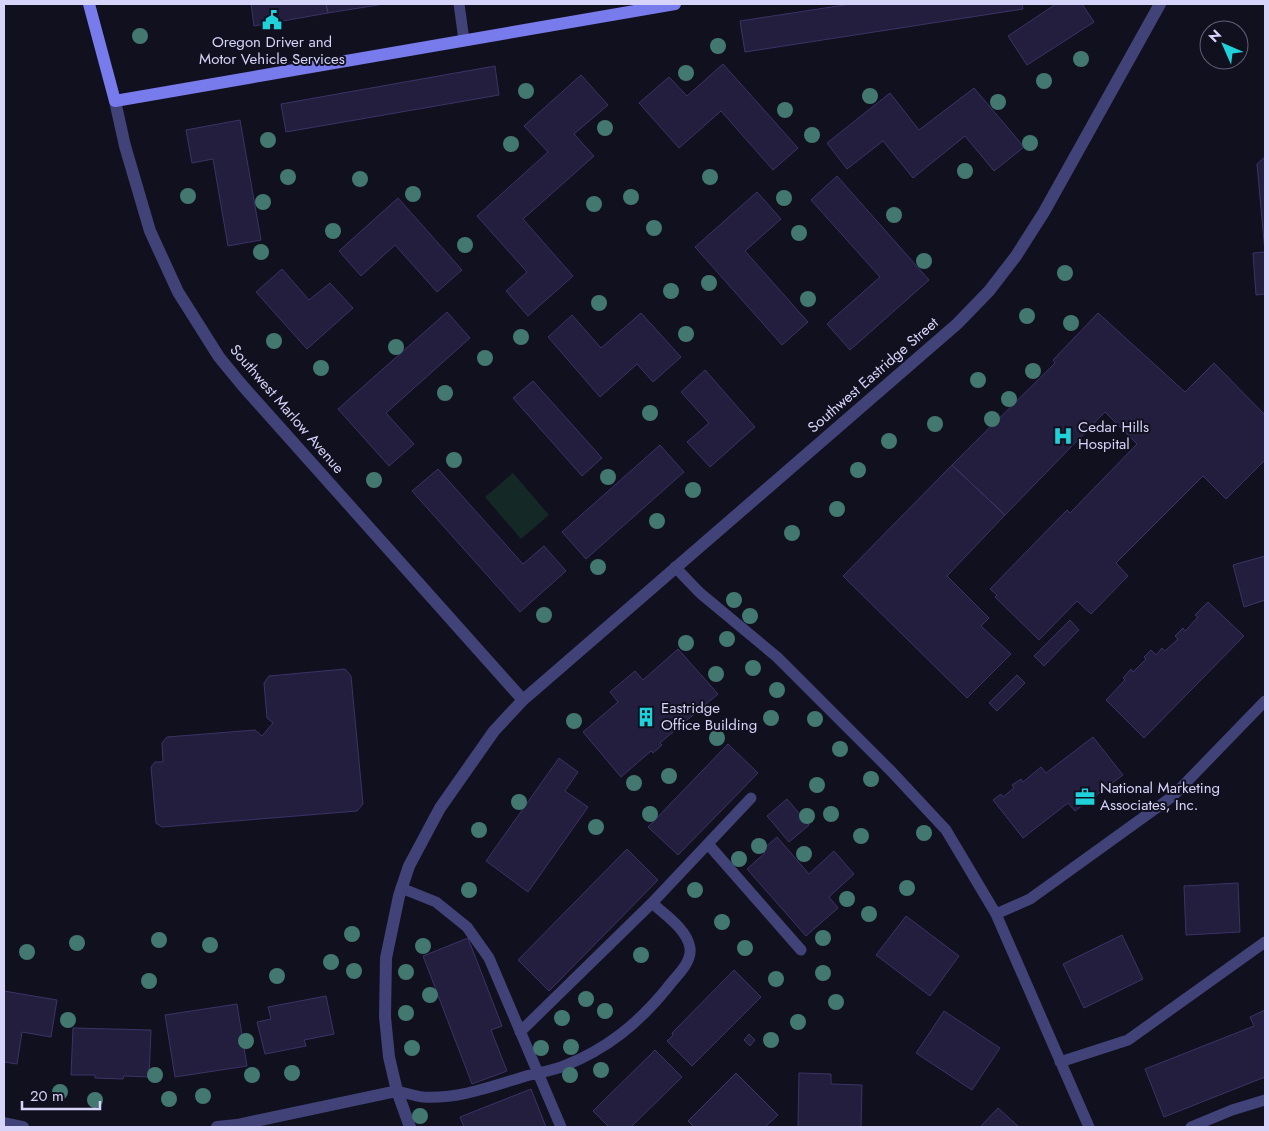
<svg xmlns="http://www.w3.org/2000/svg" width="1269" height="1131" font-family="Jost,sans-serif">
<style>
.green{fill:#142826}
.building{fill:#231e3d;stroke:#3b3366}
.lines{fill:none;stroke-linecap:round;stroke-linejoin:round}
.lane{stroke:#414277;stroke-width:11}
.street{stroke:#414277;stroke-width:12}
.secondary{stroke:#787bec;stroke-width:12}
.tree{fill:#42786f}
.labels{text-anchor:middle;stroke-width:4;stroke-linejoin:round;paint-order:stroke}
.poi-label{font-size:15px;fill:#d6d4f9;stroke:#11101f;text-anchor:start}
.street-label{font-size:15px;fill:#d6d4f9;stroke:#11101f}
</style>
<rect width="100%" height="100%" fill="#11101f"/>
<path class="green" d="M513 473 549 515 521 539 485 497Z"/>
<path class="building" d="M251 4H326L328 13 254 26Z
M326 4H384L328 13Z
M851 4H1022L1023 9 745 52 740 21Z
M1056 4H1082L1094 22 1027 65 1008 36Z
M723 64 798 148 773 170 721 111 679 148 639 103 669 77 687 96Z
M495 66 499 95 286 132 281 104Z
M581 75 608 105 574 134 594 156 523 219 573 276 528 316 506 291 527 272 477 216 548 152 524 126Z
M974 88 1024 147 994 171 965 136 913 178 883 141 847 169 827 143 890 93 919 130Z
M240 120 261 240 228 246 213 159 192 163 186 130Z
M1265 157V294L1256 295 1253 253 1265 252 1257 164Z
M837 176 929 280 850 350 827 324 880 277 811 200Z
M757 192 781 219 745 251 808 322 782 345 695 247Z
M398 198 462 270 437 292 395 245 361 276 339 251Z
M282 269 309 300 330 283 353 308 307 349 256 292Z
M447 312 470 338 386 413 414 444 389 466 338 409Z
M641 313 681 357 653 382 637 364 600 397 548 337 572 315 601 348Z
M1098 313 1185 392 1214 363 1265 415V460L1226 499 1203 476 1116 563 1128 576 1091 614 1077 601 1039 640 995 597 997 595 990 589 1067 510 1070 513 1137 444 1105 412 1005 515 952 465 1055 363 1053 360Z
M705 370 755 427 710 467 687 442 709 423 681 392Z
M533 381 602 458 582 476 513 398Z
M660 445 684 472 586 559 562 532Z
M952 465 1005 515 947 576 989 618 981 626 1011 654 967 698 843 576Z
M438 469 523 564 544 546 566 571 520 612 412 491Z
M1265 556V600L1244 607 1233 565Z
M1208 602 1244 636 1144 738 1106 700 1125 680 1123 678 1131 669 1133 672 1146 659 1144 657 1151 650 1156 655 1162 648 1165 651 1178 639 1175 636 1183 628 1185 631 1198 617 1195 615Z
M1070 620 1079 630 1044 666 1034 656Z
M678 649 718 694 660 743 662 745 653 753 651 751 621 777 583 732 618 702 610 692 635 671 643 680Z
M345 669 351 676 363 804 357 811 162 827 156 823 151 767 155 762H163L162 743 167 737 255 730 262 736 273 723 267 718 264 683 269 676Z
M1017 675 1025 683 997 711 989 703Z
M1093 737 1123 775 1075 811 1068 803 1023 838 993 800 1001 794 1003 797 1014 788 1012 785 1021 779 1023 782 1041 767 1046 773Z
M728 744 758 773 678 855 648 827Z
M559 758 578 772 565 791 588 807 528 892 486 861Z
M787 799 809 825 789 842 767 816Z
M777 837 809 874 834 851 854 874 829 897 838 908 806 936 747 869 765 853 762 850Z
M627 849 658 880 549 991 518 960Z
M1238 883 1240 932 1186 935 1184 886Z
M906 916 959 956 930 996 876 955Z
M1122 935 1143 979 1084 1008 1063 964Z
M468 938 502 1026 491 1030 507 1071 472 1084 423 956Z
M734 970 761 997 692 1066 667 1041 673 1035 672 1033Z
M4 991 57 1000 51 1037 22 1032 17 1064 4 1062Z
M326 996 334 1034 304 1040 306 1046 265 1054 257 1022 271 1019 268 1007Z
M237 1004 247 1066 175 1077 165 1015Z
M1265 1010V1077L1164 1117 1145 1069 1254 1026 1250 1017Z
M944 1011 1000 1048 972 1090 916 1053Z
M73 1028 151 1030 149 1077 124 1076 123 1079 95 1078V1075H71Z
M749 1034 755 1040 750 1046 744 1040Z
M655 1050 682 1077 631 1127H609L593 1111Z
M736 1073 778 1115 765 1127H694L688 1121Z
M799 1073 831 1074V1084L862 1085 861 1127H798Z
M531 1089 546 1127H464L460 1117Z
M998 1108 1019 1127H980Z"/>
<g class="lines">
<path class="lane" d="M459 4 464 40
M675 567 700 593 777 657 891 771 946 830 996 914 1089 1127
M708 844 801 950
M401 888 436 902 467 927 489 958 561 1127
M652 903 751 798
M996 914 1030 899 1173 796 1265 701
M1060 1062 1128 1040 1265 942
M397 1091C406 1093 415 1096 423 1097 458 1099 490 1087 523 1077 536 1073 551 1071 564 1066 607 1049 639 1023 668 987 676 976 692 963 690 948 687 929 665 915 652 903L520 1032
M1191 1127 1232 1110 1265 1100"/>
<path class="street" d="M115 101 125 146 150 231 178 292 219 357 242 385 523 700
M4 1123 23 1127
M217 1127 237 1125 397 1091
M410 1127 397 1091 389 1057 385 1017 386 958 399 896 409 866 440 808 494 731 523 700 957 324 989 291 1016 256 1044 212 1160 4"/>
<path class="secondary" d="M89 4 115 101 675 4"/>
</g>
<g class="tree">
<circle cx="140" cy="36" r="8"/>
<circle cx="718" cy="46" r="8"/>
<circle cx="1081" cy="59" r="8"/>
<circle cx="686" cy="73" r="8"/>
<circle cx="1044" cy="81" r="8"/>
<circle cx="526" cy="91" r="8"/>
<circle cx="870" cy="96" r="8"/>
<circle cx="998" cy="102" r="8"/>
<circle cx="785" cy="110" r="8"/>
<circle cx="605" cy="128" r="8"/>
<circle cx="812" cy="135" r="8"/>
<circle cx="268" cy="140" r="8"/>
<circle cx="1030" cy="143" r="8"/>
<circle cx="511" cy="144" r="8"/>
<circle cx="965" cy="171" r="8"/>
<circle cx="288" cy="177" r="8"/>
<circle cx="710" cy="177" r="8"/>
<circle cx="360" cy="179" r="8"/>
<circle cx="413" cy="194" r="8"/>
<circle cx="188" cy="196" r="8"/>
<circle cx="631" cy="197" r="8"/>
<circle cx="784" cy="198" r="8"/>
<circle cx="263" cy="202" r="8"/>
<circle cx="594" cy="204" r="8"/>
<circle cx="894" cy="215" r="8"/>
<circle cx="654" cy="228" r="8"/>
<circle cx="333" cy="231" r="8"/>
<circle cx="799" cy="233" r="8"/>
<circle cx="465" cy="245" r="8"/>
<circle cx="261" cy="252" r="8"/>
<circle cx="924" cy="261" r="8"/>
<circle cx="1065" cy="273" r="8"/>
<circle cx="709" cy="283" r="8"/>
<circle cx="671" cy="291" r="8"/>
<circle cx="808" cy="299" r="8"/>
<circle cx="599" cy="303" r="8"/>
<circle cx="1027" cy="316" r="8"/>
<circle cx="1071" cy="323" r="8"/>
<circle cx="686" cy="334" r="8"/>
<circle cx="521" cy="337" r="8"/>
<circle cx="274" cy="341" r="8"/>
<circle cx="396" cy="347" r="8"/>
<circle cx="485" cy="358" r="8"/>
<circle cx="321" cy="368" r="8"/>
<circle cx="1033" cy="371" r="8"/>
<circle cx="978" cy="380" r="8"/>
<circle cx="445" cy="393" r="8"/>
<circle cx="1009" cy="399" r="8"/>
<circle cx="650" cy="413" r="8"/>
<circle cx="992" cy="419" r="8"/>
<circle cx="935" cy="424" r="8"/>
<circle cx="889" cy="441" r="8"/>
<circle cx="454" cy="460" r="8"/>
<circle cx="858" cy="470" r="8"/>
<circle cx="608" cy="477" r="8"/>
<circle cx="374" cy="480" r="8"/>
<circle cx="693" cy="490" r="8"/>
<circle cx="837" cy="509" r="8"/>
<circle cx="657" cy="521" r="8"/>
<circle cx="792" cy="533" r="8"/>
<circle cx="598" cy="567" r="8"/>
<circle cx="734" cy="600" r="8"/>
<circle cx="544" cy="615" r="8"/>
<circle cx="750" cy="616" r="8"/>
<circle cx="727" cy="639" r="8"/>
<circle cx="686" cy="643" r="8"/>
<circle cx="753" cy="668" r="8"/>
<circle cx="716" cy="674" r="8"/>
<circle cx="777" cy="690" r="8"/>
<circle cx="771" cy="718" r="8"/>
<circle cx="815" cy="719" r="8"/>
<circle cx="574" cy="721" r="8"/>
<circle cx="717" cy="738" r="8"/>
<circle cx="840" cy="749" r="8"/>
<circle cx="669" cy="776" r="8"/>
<circle cx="871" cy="779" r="8"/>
<circle cx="634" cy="783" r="8"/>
<circle cx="817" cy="785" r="8"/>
<circle cx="519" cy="802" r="8"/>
<circle cx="650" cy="814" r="8"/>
<circle cx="831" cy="814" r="8"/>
<circle cx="807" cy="816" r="8"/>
<circle cx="596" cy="827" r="8"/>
<circle cx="479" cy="830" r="8"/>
<circle cx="924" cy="833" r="8"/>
<circle cx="861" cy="836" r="8"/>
<circle cx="759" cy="846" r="8"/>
<circle cx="804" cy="854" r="8"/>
<circle cx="739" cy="859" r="8"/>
<circle cx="907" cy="888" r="8"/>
<circle cx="469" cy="890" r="8"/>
<circle cx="695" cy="890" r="8"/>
<circle cx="847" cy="899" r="8"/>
<circle cx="869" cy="914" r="8"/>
<circle cx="722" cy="922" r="8"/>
<circle cx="352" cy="934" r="8"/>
<circle cx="823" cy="938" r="8"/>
<circle cx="159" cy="940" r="8"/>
<circle cx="77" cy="943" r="8"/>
<circle cx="210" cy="945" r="8"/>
<circle cx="423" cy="946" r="8"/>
<circle cx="745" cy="948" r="8"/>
<circle cx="27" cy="952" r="8"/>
<circle cx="641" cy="955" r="8"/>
<circle cx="331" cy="962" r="8"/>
<circle cx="354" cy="971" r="8"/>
<circle cx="406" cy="972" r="8"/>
<circle cx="823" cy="973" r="8"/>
<circle cx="277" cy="976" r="8"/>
<circle cx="776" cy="979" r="8"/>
<circle cx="149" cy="981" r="8"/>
<circle cx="430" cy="995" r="8"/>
<circle cx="586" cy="999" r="8"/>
<circle cx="836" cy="1002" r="8"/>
<circle cx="605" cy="1011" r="8"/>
<circle cx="406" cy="1013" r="8"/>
<circle cx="562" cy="1018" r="8"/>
<circle cx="68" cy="1020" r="8"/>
<circle cx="798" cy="1022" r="8"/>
<circle cx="771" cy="1040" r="8"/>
<circle cx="246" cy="1041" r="8"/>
<circle cx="571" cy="1047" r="8"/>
<circle cx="412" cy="1048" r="8"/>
<circle cx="541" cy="1048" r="8"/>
<circle cx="601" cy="1070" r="8"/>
<circle cx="292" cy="1073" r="8"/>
<circle cx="155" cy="1075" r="8"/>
<circle cx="252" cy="1075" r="8"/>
<circle cx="570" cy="1075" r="8"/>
<circle cx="60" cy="1092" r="8"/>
<circle cx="203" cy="1096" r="8"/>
<circle cx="169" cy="1099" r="8"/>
<circle cx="95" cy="1100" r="8"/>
<circle cx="420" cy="1116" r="8"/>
</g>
<defs>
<symbol id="civic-bare" viewBox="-9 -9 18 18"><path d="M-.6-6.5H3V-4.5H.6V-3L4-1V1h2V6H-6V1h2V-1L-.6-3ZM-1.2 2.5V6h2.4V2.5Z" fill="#1fd1d9" stroke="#11101f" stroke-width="2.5" paint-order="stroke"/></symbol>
<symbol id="hospital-bare" viewBox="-9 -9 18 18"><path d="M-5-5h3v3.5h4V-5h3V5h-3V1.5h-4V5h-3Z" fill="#1fd1d9" stroke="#11101f" stroke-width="2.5" paint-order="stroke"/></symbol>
<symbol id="building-bare" viewBox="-9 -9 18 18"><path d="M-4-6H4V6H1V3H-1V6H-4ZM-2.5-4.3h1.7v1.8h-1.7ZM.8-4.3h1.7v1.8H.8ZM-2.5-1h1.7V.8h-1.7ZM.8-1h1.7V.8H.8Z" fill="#1fd1d9" stroke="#11101f" stroke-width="2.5" paint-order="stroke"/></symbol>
<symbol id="office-bare" viewBox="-9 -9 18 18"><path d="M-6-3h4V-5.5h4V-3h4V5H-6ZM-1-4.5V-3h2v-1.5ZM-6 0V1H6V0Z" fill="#1fd1d9" stroke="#11101f" stroke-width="2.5" paint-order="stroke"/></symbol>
</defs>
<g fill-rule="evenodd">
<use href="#civic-bare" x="258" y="6" width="28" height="28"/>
<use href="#hospital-bare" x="1049" y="422" width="28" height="28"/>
<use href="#building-bare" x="632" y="703" width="28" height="28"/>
<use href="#office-bare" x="1071" y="783" width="28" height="28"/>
</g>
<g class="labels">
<g class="poi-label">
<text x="272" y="47" text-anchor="middle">Oregon Driver and<tspan x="272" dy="17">Motor Vehicle Services</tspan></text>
<text x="1078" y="432">Cedar Hills<tspan x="1078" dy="17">Hospital</tspan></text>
<text x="661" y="713">Eastridge<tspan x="661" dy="17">Office Building</tspan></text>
<text x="1100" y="793">National Marketing<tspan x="1100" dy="17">Associates, Inc.</tspan></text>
</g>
<g class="street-label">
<text transform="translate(873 375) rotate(-41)" y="5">Southwest Eastridge Street</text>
<text transform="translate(287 409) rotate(49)" y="5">Southwest Marlow Avenue</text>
</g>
</g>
<rect width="1269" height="1131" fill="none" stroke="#d6d4f9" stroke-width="10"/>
<g transform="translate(1224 45) rotate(315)"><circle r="24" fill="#11101f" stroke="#605e76"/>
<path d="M0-4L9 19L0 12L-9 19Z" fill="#1fd1d9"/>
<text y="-8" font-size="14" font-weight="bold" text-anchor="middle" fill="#d6d4f9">N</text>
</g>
<path d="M22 1101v8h78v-8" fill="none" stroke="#d6d4f9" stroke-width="2.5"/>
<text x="30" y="1101" font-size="15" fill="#d6d4f9" stroke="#11101f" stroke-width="4" paint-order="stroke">20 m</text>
</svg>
